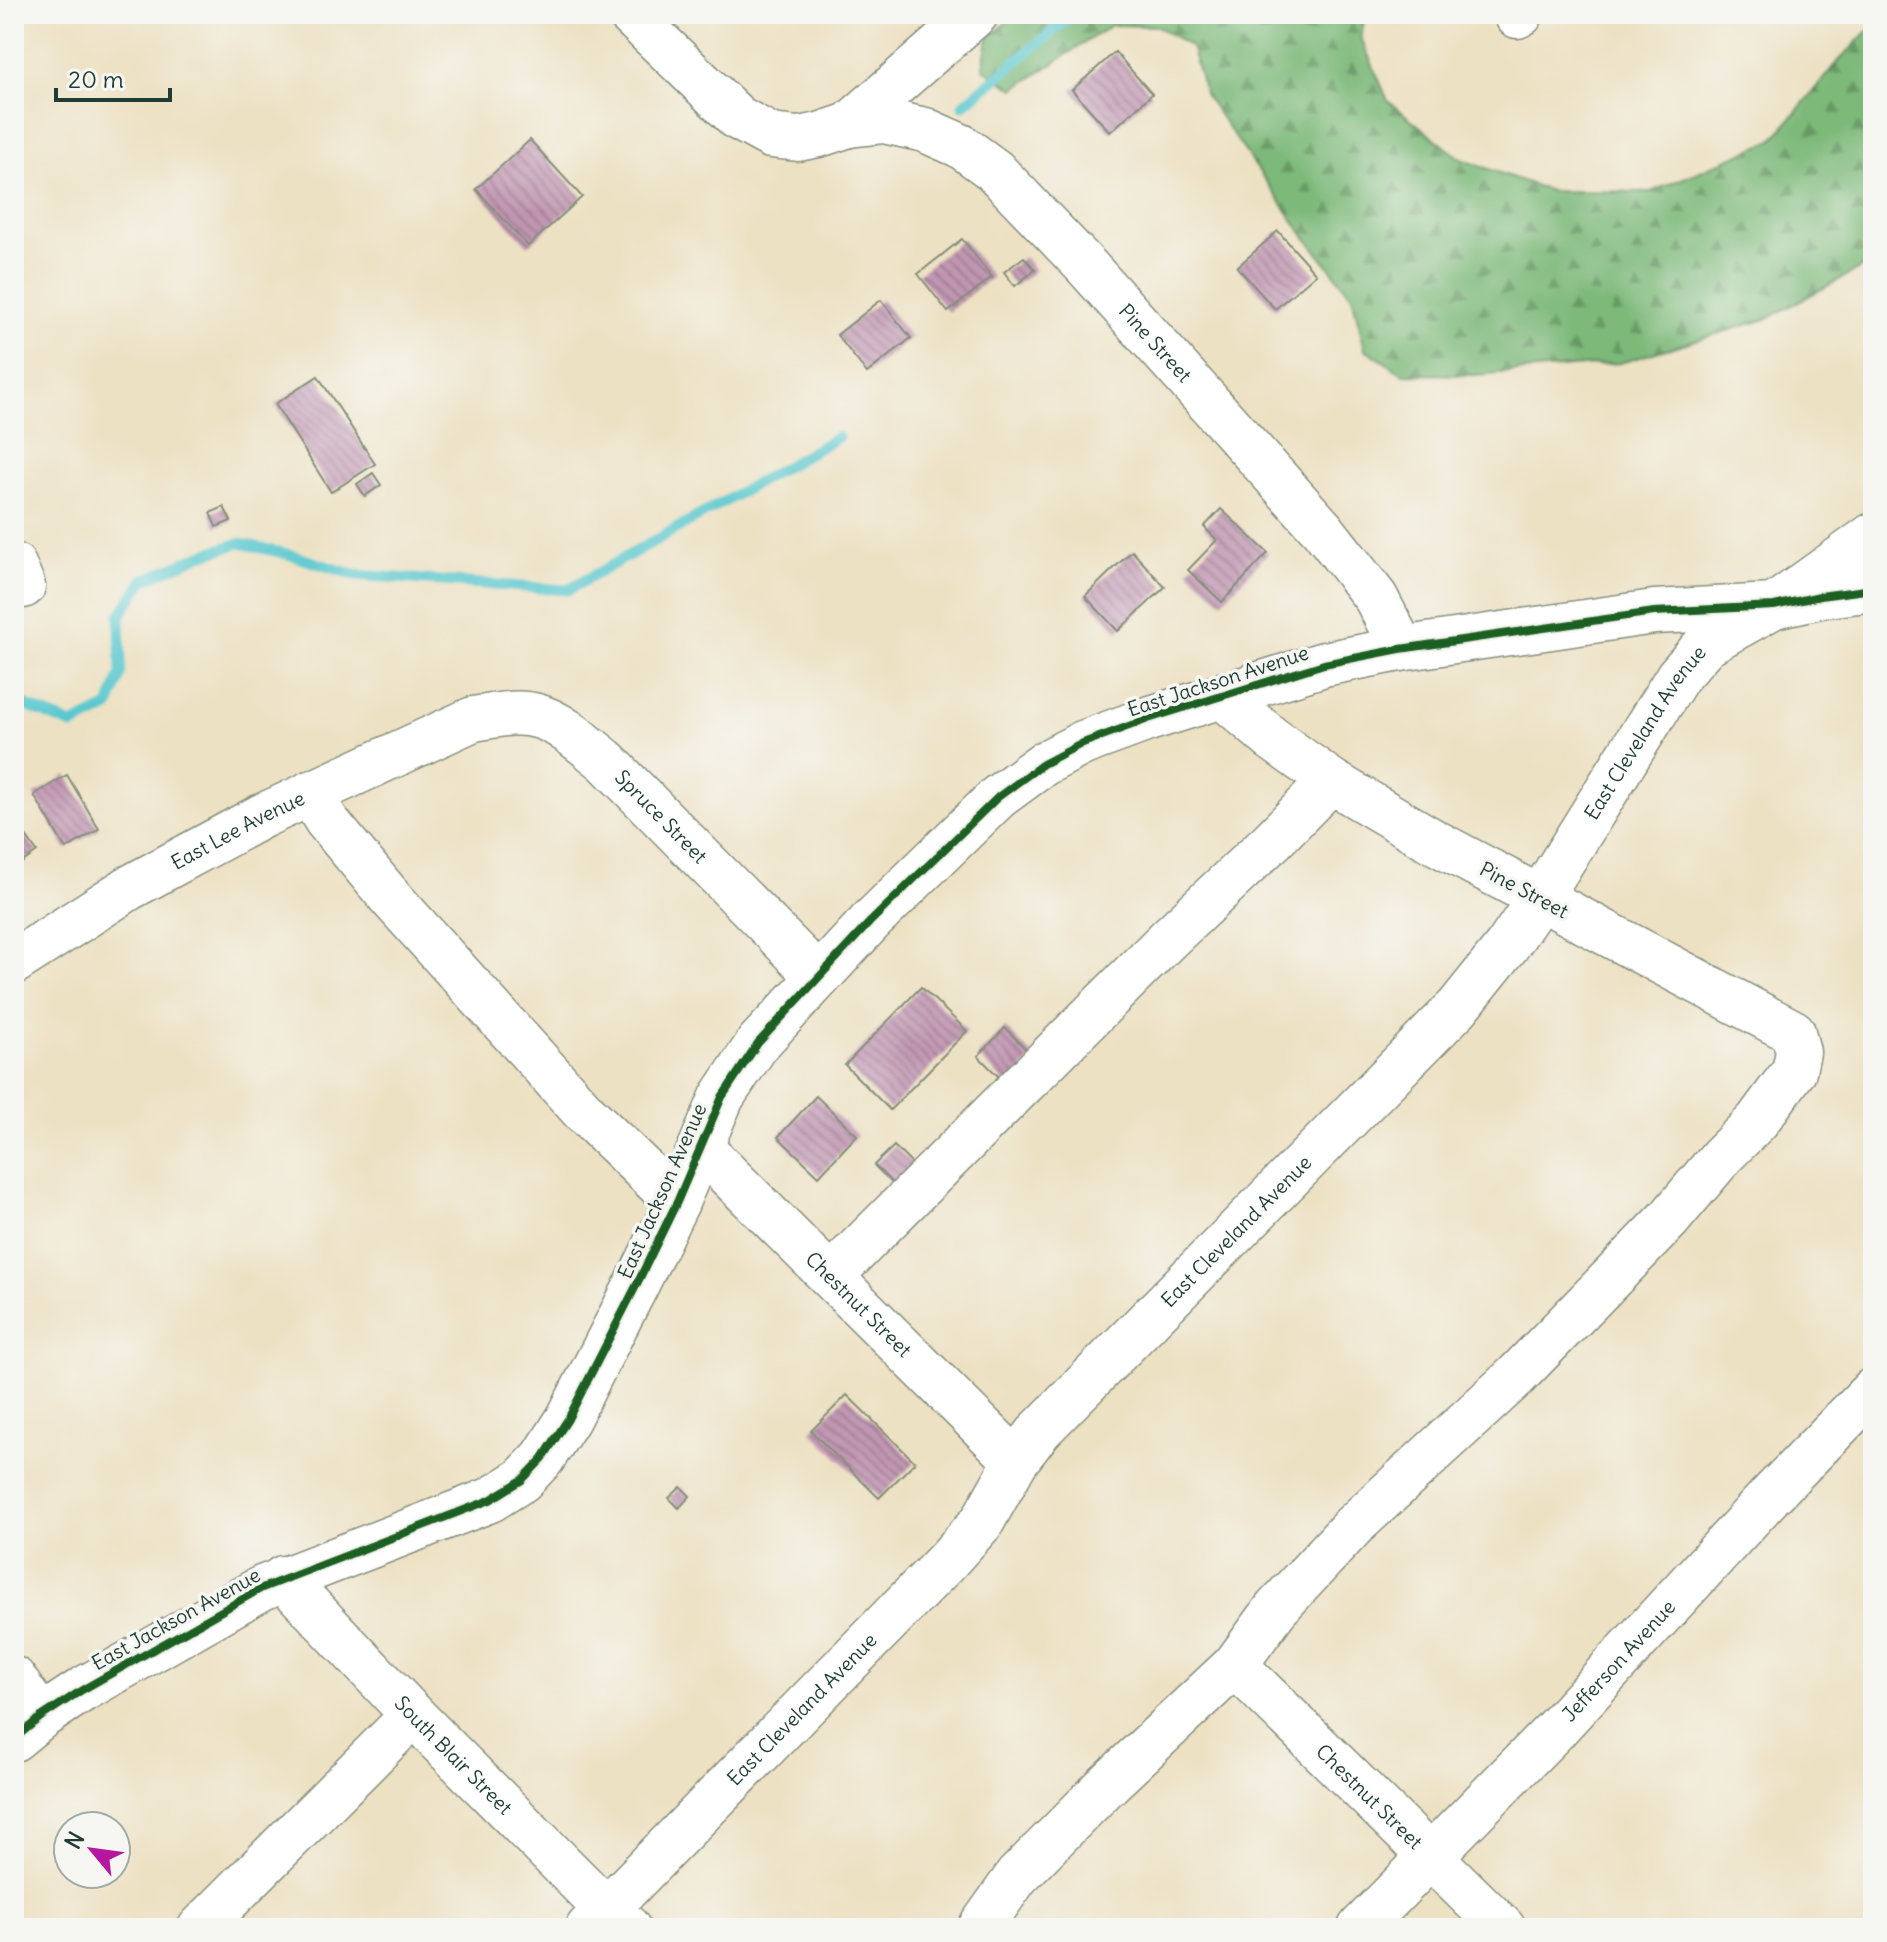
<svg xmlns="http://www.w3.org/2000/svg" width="1887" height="1942" font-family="Delius,sans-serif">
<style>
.forest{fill:url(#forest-firs);stroke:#4e7b56;stroke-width:2}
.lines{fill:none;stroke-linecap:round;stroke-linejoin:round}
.stream{stroke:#5ac8ce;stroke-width:11}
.building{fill:url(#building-back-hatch)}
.minor-casing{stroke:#868f7c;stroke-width:47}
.minor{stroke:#fff;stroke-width:44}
.cycleway-casing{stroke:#f6f6f2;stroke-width:13}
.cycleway{stroke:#1b5e20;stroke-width:8}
.labels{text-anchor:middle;stroke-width:7;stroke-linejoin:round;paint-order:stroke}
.street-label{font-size:20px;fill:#1f3d34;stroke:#f6f6f2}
</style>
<defs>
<pattern id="forest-firs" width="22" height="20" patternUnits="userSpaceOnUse" patternTransform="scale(2)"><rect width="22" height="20" fill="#7db979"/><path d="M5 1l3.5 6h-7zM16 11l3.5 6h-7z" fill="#669864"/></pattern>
<pattern id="building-back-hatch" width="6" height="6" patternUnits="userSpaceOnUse" patternTransform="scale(2)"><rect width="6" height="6" fill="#c196b2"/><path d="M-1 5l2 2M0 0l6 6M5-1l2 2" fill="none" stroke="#9c7c92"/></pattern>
</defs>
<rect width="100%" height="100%" fill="#f6f6f2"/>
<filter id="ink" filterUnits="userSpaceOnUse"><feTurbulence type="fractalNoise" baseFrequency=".0125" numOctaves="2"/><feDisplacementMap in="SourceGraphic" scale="16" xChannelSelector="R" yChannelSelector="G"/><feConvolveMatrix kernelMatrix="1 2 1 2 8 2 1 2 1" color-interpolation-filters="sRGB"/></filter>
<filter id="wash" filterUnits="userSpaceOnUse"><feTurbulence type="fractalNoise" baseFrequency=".006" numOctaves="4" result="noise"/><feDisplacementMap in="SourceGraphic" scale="32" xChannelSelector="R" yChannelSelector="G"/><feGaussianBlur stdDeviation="1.8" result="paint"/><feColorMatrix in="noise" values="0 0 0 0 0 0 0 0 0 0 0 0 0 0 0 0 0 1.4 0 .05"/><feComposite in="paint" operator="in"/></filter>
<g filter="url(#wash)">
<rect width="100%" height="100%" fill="#ede1c3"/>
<path class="forest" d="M1017 14H1365L1361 38 1388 101 1461 159 1550 191 1651 192 1773 140 1834 66 1873 26V259L1863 267 1766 319 1620 363 1474 375 1403 374 1365 349 1352 296 1301 231 1206 96 1191 47 1157 26 1112 25 1014 89 983 68 988 38Z"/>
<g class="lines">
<path class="stream" d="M963 105 1074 14
M14 697 29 707 72 725 109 707 121 673 120 615 144 580 201 555 240 543 291 555 355 575 568 590 838 437"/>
</g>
<g id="blocks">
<path class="building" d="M1115 52 1152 94 1110 132 1072 90Z
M530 140 582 197 528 246 476 189Z
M1278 231 1316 274 1275 309 1237 267Z
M962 239 992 277 948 312 918 274Z
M1024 257 1035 270 1015 286 1004 272Z
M881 300 911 338 867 373 837 335Z
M318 376 375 464 331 492 275 404Z
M373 473 381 485 365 496 357 484Z
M224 507 231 521 216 527 210 513Z
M1221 509 1268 553 1222 602 1188 570 1217 540 1204 527Z
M1132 551 1165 587 1118 631 1085 596Z
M67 775 99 829 66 849 34 795Z
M14 819 37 852 14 868Z
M921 987 967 1031 890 1110 845 1065Z
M1005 1028 1034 1057 1007 1085 978 1056Z
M816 1096 857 1135 819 1176 778 1137Z
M894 1146 920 1172 901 1192 874 1165Z
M847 1395 915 1462 879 1498 811 1431Z
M681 1487 690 1496 679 1508 669 1498Z"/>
</g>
</g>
<g filter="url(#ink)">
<use href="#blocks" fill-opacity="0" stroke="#868f7c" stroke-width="2"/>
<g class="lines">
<defs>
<g id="minor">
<path d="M630 14 738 118 771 136 798 139 819 135 849 125 976 14"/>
<path d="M1517 16 1521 14"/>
<path id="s1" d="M849 125 884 121 925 130 961 146 994 170 1086 266 1323 530 1376 598 1394 633 1400 649"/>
<path d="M14 565 23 586"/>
<path d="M310 793 326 820 390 897 585 1113 677 1202"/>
<path id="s2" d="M14 962 129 888 262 816 473 719C494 716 517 710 537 716 561 722 587 746 606 761L819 977"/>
<path id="s3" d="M701 1148 1016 1461"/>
<path d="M831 1276 1168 939 1272 841 1331 781"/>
<path id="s4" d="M283 1578 413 1715 591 1894 628 1928"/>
<path id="s5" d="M1235 1665 1503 1928"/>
<path d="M14 1679 41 1717"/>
<path d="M14 1739 41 1717 82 1690 262 1588 490 1500 522 1480 543 1458 568 1419 636 1286 677 1202 722 1097 758 1043 870 922 998 797 1043 764 1083 743 1148 719 1324 664 1400 649 1654 612 1774 606 1820 596 1873 589"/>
<path d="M200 1928 413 1715"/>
<path id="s6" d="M588 1928 947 1561 982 1522 1016 1461 1040 1430 1458 1007 1507 946 1539 899 1678 676 1706 644 1774 606 1873 535"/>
<path d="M980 1928 1017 1876 1104 1788 1235 1665 1276 1609 1353 1526 1516 1376 1668 1220 1722 1156 1757 1121 1794 1071 1798 1052 1793 1032 1431 840 1331 781 1271 738 1221 695"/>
<path id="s7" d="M1360 1928 1554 1731 1769 1497 1873 1390"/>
</g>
</defs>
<use href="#minor" class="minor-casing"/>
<use href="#minor" class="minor"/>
<defs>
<path id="cycleway" d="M14 1739 41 1717 82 1690 262 1588 490 1500 522 1480 543 1458 568 1419 636 1286 677 1202 722 1097 758 1043 870 922 998 797 1043 764 1083 743 1148 719 1324 664 1400 649 1654 612 1774 606 1820 596 1873 589"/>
</defs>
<use href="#cycleway" class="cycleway-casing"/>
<use href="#cycleway" class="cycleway"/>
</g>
</g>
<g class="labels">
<g class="street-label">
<text dy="7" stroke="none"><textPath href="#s1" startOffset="394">Pine Street</textPath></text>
<text transform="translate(1218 681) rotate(-18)" y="7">East Jackson Avenue</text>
<text dy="7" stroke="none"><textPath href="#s6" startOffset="1602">East Cleveland Avenue</textPath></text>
<text dy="7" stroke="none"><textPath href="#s2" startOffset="746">Spruce Street</textPath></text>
<text dy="7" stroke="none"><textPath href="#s2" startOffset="260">East Lee Avenue</textPath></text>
<text transform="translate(1524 890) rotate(28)" y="7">Pine Street</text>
<text transform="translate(662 1191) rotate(-66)" y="7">East Jackson Avenue</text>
<text dy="7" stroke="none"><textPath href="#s6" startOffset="954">East Cleveland Avenue</textPath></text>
<text dy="7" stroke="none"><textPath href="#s3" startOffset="222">Chestnut Street</textPath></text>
<text transform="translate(176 1619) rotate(-29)" y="7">East Jackson Avenue</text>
<text dy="7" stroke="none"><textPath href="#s7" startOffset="372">Jefferson Avenue</textPath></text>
<text dy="7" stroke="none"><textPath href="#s6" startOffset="306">East Cleveland Avenue</textPath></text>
<text dy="7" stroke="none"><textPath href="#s4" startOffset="246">South Blair Street</textPath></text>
<text dy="7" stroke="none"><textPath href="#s5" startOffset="188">Chestnut Street</textPath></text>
</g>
</g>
<rect width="1887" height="1942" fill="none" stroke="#f6f6f2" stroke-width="48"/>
<g transform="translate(92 1850) rotate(299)"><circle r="38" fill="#f6f6f2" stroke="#a0aca6" stroke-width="2"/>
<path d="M0-6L14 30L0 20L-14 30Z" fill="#b5179e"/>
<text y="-12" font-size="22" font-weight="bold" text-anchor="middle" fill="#1f3d34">N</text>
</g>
<path d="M56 88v12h114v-12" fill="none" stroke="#1f3d34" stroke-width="4"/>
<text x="68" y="88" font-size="24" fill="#1f3d34" stroke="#f6f6f2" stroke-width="6" paint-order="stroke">20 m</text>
</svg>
